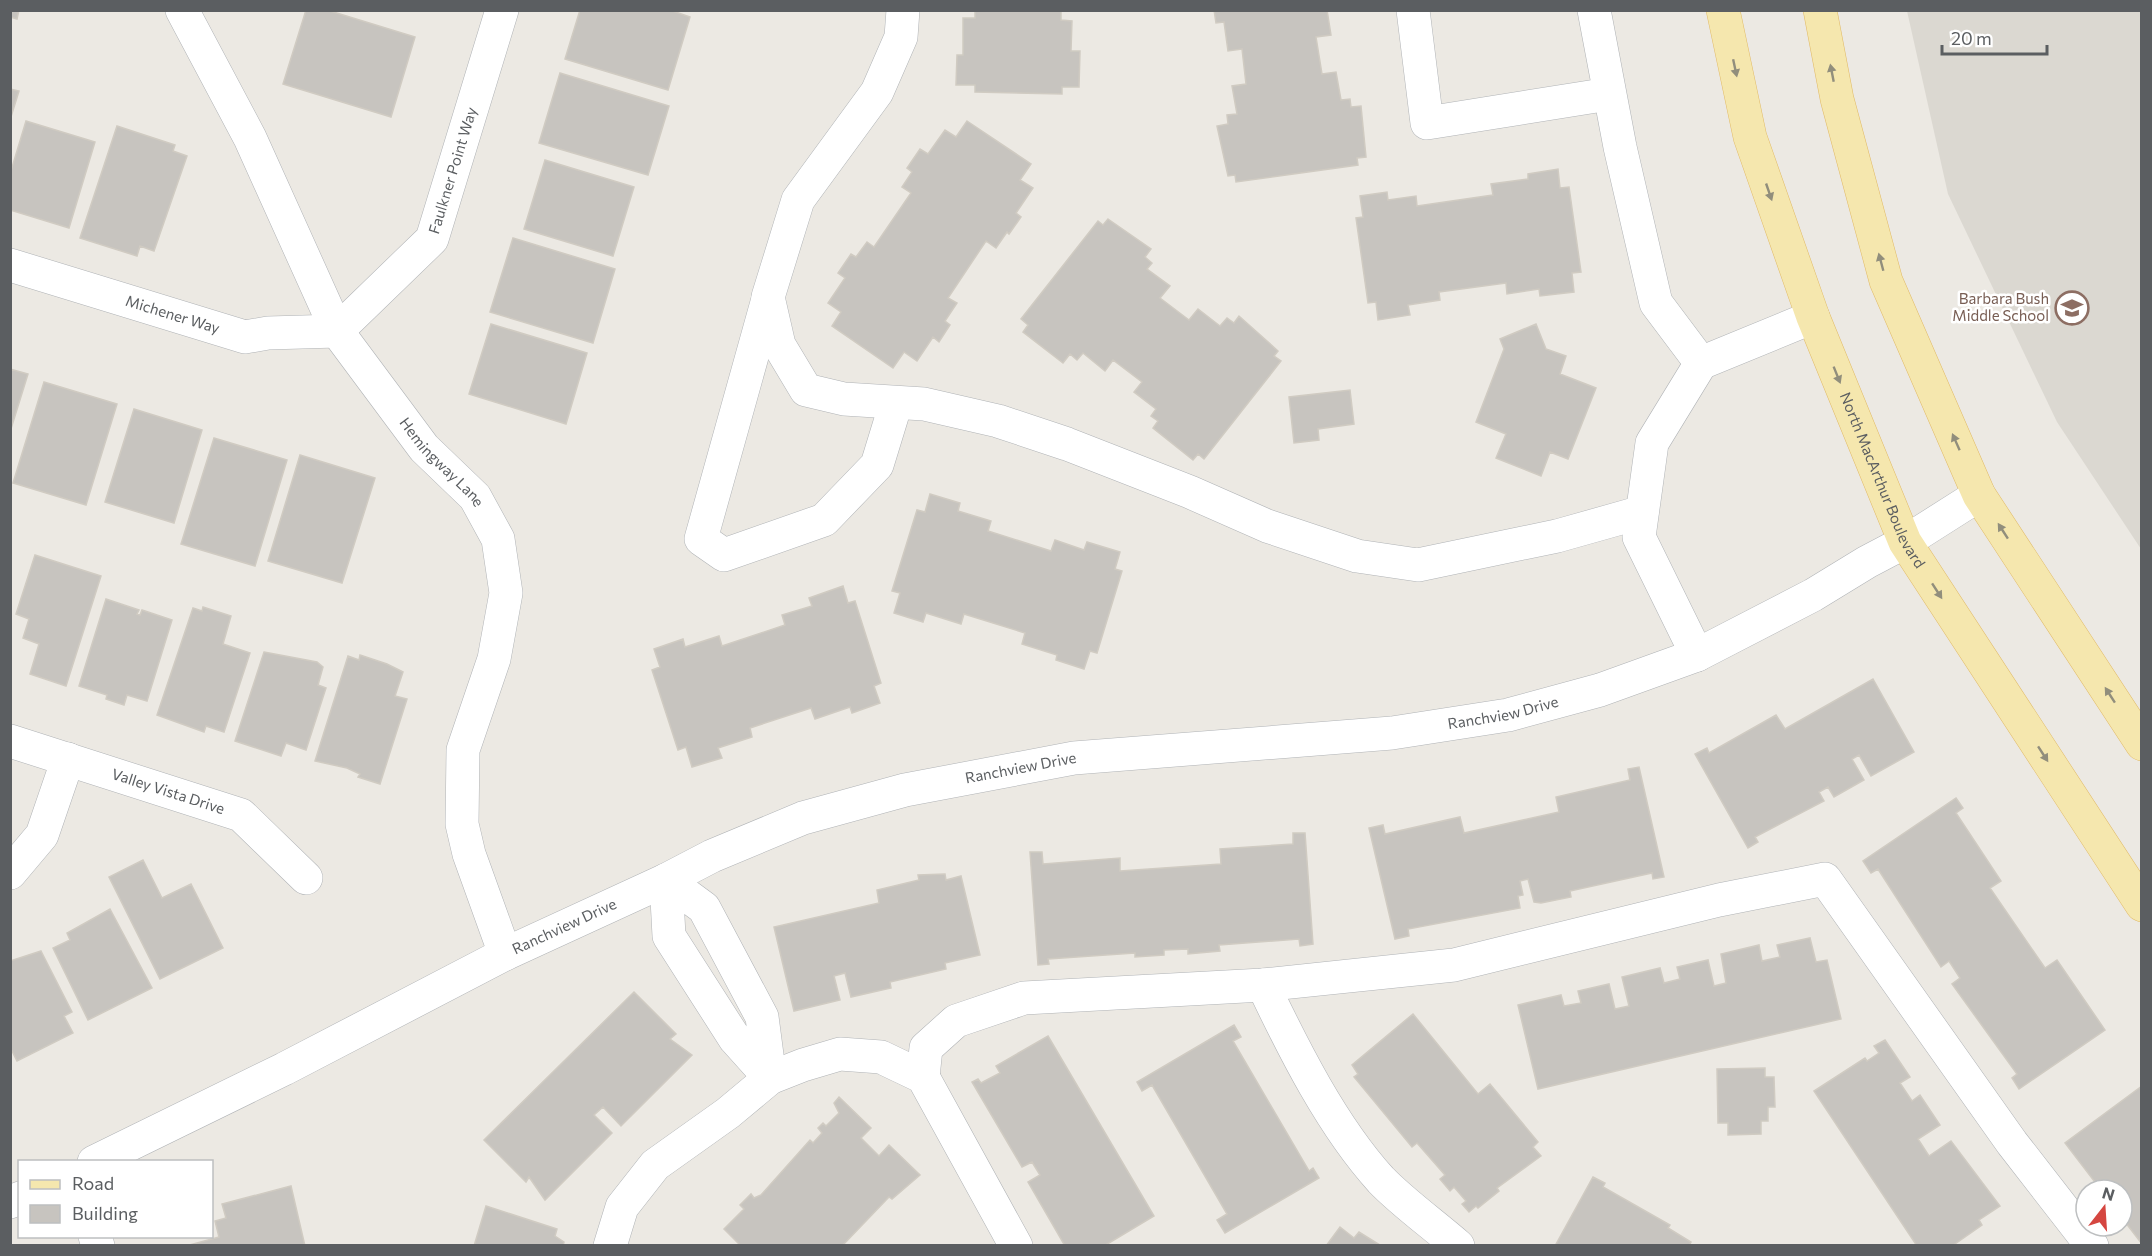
<svg xmlns="http://www.w3.org/2000/svg" width="2152" height="1256" font-family="Commissioner,sans-serif">
<style>
.education{fill:#dbd8d1}
.building{fill:#c7c4bf;stroke:#d0cbc2;stroke-width:1.5}
.lines{fill:none;stroke-linecap:round;stroke-linejoin:round}
.minor-casing{stroke:#b0b3b6;stroke-width:34}
.major-casing{stroke:#e1ba67;stroke-width:34}
.minor{stroke:#fff;stroke-width:33}
.major{stroke:#f5e7ae;stroke-width:33}
.oneway{fill:#918e7c}
.labels{text-anchor:middle;stroke-width:5;stroke-linejoin:round;paint-order:stroke}
.street-label{font-size:15px;fill:#5b5e61;stroke:#fff}
.education-label{font-size:15px;fill:#785e54;stroke:#fff;text-anchor:end}
</style>
<rect width="100%" height="100%" fill="#ece9e3"/>
<path class="education" d="M1907 11H2141V549L2057 422 1948 194Z"/>
<path class="building" d="M10 10H19L17 19 10 17Z
M306 10H327L415 37 391 117 283 84Z
M580 10H670L690 17 668 90 565 59Z
M975 10H1061V20L1072 21 1071 51H1080L1079 87H1062V94L975 92V85H956L957 55H963V18H975Z
M1214 10H1327L1331 35 1316 37 1322 74 1336 72 1341 100 1350 99 1351 107 1361 106 1366 157 1357 158 1358 165 1236 182 1235 175 1228 176 1217 126 1228 124 1227 115 1237 114 1232 86 1246 84 1242 49 1228 51 1224 22 1216 23Z
M560 73 669 106 648 175 539 143Z
M10 89 19 91 10 120Z
M26 121 95 142 69 228 10 210V174Z
M967 121 1031 164 1020 180 1033 188 1016 213 1021 217 1009 234 1007 232 996 248 986 241 948 298 957 303 945 321 950 325 939 342 933 337 917 361 904 352 893 368 832 326 841 312 828 303 845 278 838 273 851 254 856 257 867 242 874 247 911 193 902 187 912 172 907 168 920 149 928 154 945 130 956 137Z
M117 126 175 145 173 151 187 156 154 251 140 246 137 256 80 238Z
M545 160 634 187 613 256 524 229Z
M1558 169 1560 188 1569 187 1581 272 1572 273 1574 292 1540 296 1539 289 1507 294 1506 283 1439 292 1440 300 1408 305 1410 315 1378 320 1376 302 1368 303 1356 218 1363 217 1360 196 1387 192 1388 200 1416 196 1417 206 1493 195 1491 184 1528 179V174Z
M1108 219 1151 249 1145 257 1152 263 1147 269 1170 286 1160 298 1189 320 1198 309 1220 326 1227 318 1234 323 1239 316 1278 351 1274 356 1281 361 1204 459 1198 454 1193 460 1153 428 1158 421 1151 416 1156 409 1134 392 1142 382 1113 360 1105 371 1083 353 1077 360 1070 354 1063 363 1023 332 1028 325 1021 319 1098 221 1103 225Z
M513 238 615 269 593 343 490 312Z
M491 324 587 353 566 424 469 394Z
M1536 324 1546 349 1566 356 1560 374 1596 388 1568 459 1550 452 1541 476 1496 458 1506 434 1476 422 1504 349 1500 339Z
M10 369 28 374 10 432Z
M44 382 117 404 86 505 13 483Z
M1350 390 1354 424 1318 429 1319 440 1294 443 1289 397Z
M134 409 202 430 174 523 105 502Z
M214 438 287 460 255 566 181 544Z
M300 455 375 478 342 583 268 561Z
M930 494 960 503 958 511 991 521 988 531 1051 551 1055 540 1084 550 1087 542 1120 552 1115 569 1122 571 1097 653 1090 651 1084 669 1056 660 1057 655 1022 644 1025 633 964 614 961 624 926 613 923 622 894 613 900 593 892 591 917 510 925 512Z
M35 555 101 576 66 686 30 674 39 644 23 638 29 619 16 614Z
M843 586 848 603 855 601 881 683 874 686 880 703 852 713 850 707 815 719 811 708 750 728 752 737 718 748 722 758 692 767 686 747 678 750 652 670 660 667 654 649 683 639 685 647 719 636 722 646 785 625 782 615 812 606 809 598Z
M106 599 139 610 137 614 140 615 142 610 172 620 147 701 127 695 124 705 106 699 107 695 79 686Z
M203 607 231 616 223 644 250 653 224 732 206 726 204 732 157 715 193 608 202 611Z
M264 652 317 662 323 667 318 685 326 688 306 750 286 743 281 756 235 741Z
M360 655 387 664 403 672 395 696 407 699 380 784 358 777 360 774 347 768 315 761 348 656 359 660Z
M1873 679 1914 752 1871 776 1859 755 1852 759 1864 780 1834 797 1828 787 1819 792 1824 801 1755 837 1758 842 1748 848 1695 754 1707 748 1709 753 1776 715 1785 729Z
M1639 767 1664 877 1653 879 1652 873 1570 891 1571 897 1541 903 1534 902 1528 879 1520 881 1523 895 1518 896 1520 908 1408 929 1409 936 1395 939 1369 828 1383 825 1385 834 1460 817 1464 833 1559 812 1556 797 1630 780 1628 769Z
M1956 798 1963 808 1956 813 2001 881 1990 888 2045 968 2057 960 2105 1030 2019 1089 2012 1078 2017 1074 1952 984 1960 978 1949 961 1941 967 1878 869 1871 873 1863 861Z
M1293 833H1305L1313 944 1300 946 1299 939 1219 945 1220 951 1188 954V949L1164 950V955L1135 957V953L1048 959 1049 964 1038 965 1030 852H1042L1043 864 1120 858V871L1221 864 1220 849 1293 844Z
M143 860 162 898 191 884 223 948 160 979 109 877Z
M945 874 946 880 961 876 980 955 945 963 946 969 890 982 891 988 851 997 845 973 834 976 840 1000 794 1011 774 927 879 903 877 890 919 880 918 875Z
M110 909 152 988 88 1020 53 948 70 940 67 933Z
M1810 938 1816 962 1827 960 1841 1019 1538 1089 1518 1005 1561 995 1564 1006 1581 1003 1578 991 1609 984 1615 1009 1629 1006 1622 977 1660 968 1664 983 1680 979 1677 967 1708 960 1714 986 1726 983 1721 954 1759 945 1762 961 1780 957 1777 945Z
M41 951 72 1012 64 1016 73 1033 17 1061 10 1047V961Z
M634 992 676 1034 670 1039 692 1055 621 1126 603 1107 594 1115 612 1133 545 1200 529 1177 526 1182 484 1140Z
M1413 1014 1478 1094 1490 1084 1538 1142 1533 1147 1541 1156 1497 1188 1499 1191 1478 1208 1476 1206 1469 1212 1462 1204 1466 1201 1454 1187 1450 1191 1440 1179 1445 1175 1417 1143 1412 1147 1354 1077 1358 1074 1352 1065Z
M1234 1025 1241 1037 1233 1041 1309 1171 1313 1168 1319 1178 1225 1233 1217 1220 1227 1214 1152 1085 1142 1091 1137 1082Z
M1048 1036 1154 1216 1104 1246H1065L1028 1182 1040 1175 1032 1162 1022 1167 972 1082 978 1079 981 1083 1000 1073 996 1066Z
M1885 1040 1910 1077 1900 1083 1912 1101 1920 1095 1940 1125 1918 1139 1929 1156 1951 1141 2000 1206 1979 1220 1982 1225 1952 1246H1917L1814 1091 1865 1058 1867 1061 1879 1053 1874 1046Z
M1765 1068V1077H1774L1775 1107H1768V1121H1761V1134L1728 1135V1123H1718L1717 1069Z
M2142 1086V1244L2122 1218V1190H2101L2065 1143Z
M839 1097 871 1128 861 1138 879 1156 889 1145 920 1175 892 1199 889 1197 842 1246H741L724 1229 744 1209 740 1205 751 1194 754 1198 761 1195 810 1140 813 1143 822 1133 818 1128 823 1123 826 1126 839 1113 834 1103Z
M1593 1177 1605 1183 1603 1187 1670 1225 1668 1228 1691 1242 1689 1246H1555Z
M291 1186 305 1246H186L219 1237 215 1221 226 1218 222 1204Z
M486 1206 557 1229 555 1236 564 1242 563 1246H474Z
M1340 1227 1354 1238 1359 1232 1380 1245 1326 1246Z"/>
<g class="lines">
<defs>
<g id="minor">
<path id="s1" d="M182 10 250 138 337 331 424 448 475 497 498 539 506 593 494 659 463 750 462 824 469 854 505 954"/>
<path d="M903 10 901 37 877 92 798 200 768 297 779 345 806 390 844 399 924 404 998 421 1067 444 1190 492 1267 526 1357 556 1418 565 1557 536 1642 512"/>
<path d="M1413 10 1427 123 1609 94"/>
<path d="M1594 10 1620 147 1656 303 1701 363"/>
<path id="s2" d="M10 265 245 337 268 333 337 331 432 239 502 10"/>
<path d="M768 299 701 539 724 555 824 520 877 465 896 403"/>
<path d="M1697 655 1639 537 1652 443 1701 363 1813 317"/>
<path id="s3" d="M10 741 241 815 306 878"/>
<path d="M10 873 42 835 68 759"/>
<path d="M666 880 704 908 762 1017 770 1078 735 1039 669 936Z"/>
<path d="M1263 985C1294 1050 1332 1126 1381 1180 1402 1202 1434 1225 1458 1246"/>
<path d="M923 1077 926 1048 956 1021 1024 998 1263 985 1454 965 1719 900 1825 879 2012 1143 2092 1246"/>
<path id="s4" d="M94 1162 284 1069 505 954 666 880 712 856 803 818 905 790 1074 758 1392 733 1508 715 1600 690 1697 655 1813 595 1867 562 1905 542 1979 495"/>
<path d="M10 1202 20 1198"/>
<path d="M95 1236 98 1246"/>
<path d="M610 1246 622 1207 655 1165 728 1113 770 1078 803 1065 840 1054 881 1057 923 1077 1016 1246"/>
</g>
<g id="major">
<path id="s5" d="M1723 10 1750 137 1813 317 1905 542 2142 905"/>
<path d="M1820 10 1837 99 1886 281 1979 495 2142 744"/>
</g>
</defs>
<use href="#minor" class="minor-casing"/>
<use href="#major" class="major-casing"/>
<use href="#minor" class="minor"/>
<use href="#major" class="major"/>
</g>
<defs><path id="oneway-solid" d="M-6-.8H1V-3.2L6.5 0L1 3.2V.8H-6Z" transform="scale(1.5)"/></defs>
<g class="oneway">
<use href="#oneway-solid" transform="translate(1735 68) rotate(78)"/>
<use href="#oneway-solid" transform="translate(1832 73) rotate(-101)"/>
<use href="#oneway-solid" transform="translate(1769 192) rotate(71)"/>
<use href="#oneway-solid" transform="translate(1881 262) rotate(-105)"/>
<use href="#oneway-solid" transform="translate(1837 375) rotate(68)"/>
<use href="#oneway-solid" transform="translate(1956 442) rotate(-114)"/>
<use href="#oneway-solid" transform="translate(2003 531) rotate(-123)"/>
<use href="#oneway-solid" transform="translate(1937 591) rotate(57)"/>
<use href="#oneway-solid" transform="translate(2110 695) rotate(-123)"/>
<use href="#oneway-solid" transform="translate(2043 754) rotate(57)"/>
</g>
<defs>
<symbol id="school-ring" viewBox="-11 -11 22 22"><circle r="9.5" fill="#fff" stroke="#8d6e63" stroke-width="1.5"/><path d="M0-5L7-2L0 1L-7-2ZM-4 1L0 2.5L4 1V4Q0 6-4 4Z" fill="#8d6e63"/></symbol>
</defs>
<g fill-rule="evenodd">
<use href="#school-ring" x="2053" y="289" width="38" height="38"/>
</g>
<g class="labels">
<g class="street-label">
<text dy="5" stroke="none"><textPath href="#s2" startOffset="542">Faulkner Point Way</textPath></text>
<text dy="5" stroke="none"><textPath href="#s2" startOffset="170">Michener Way</textPath></text>
<text dy="5" stroke="none"><textPath href="#s1" startOffset="525">Hemingway Lane</textPath></text>
<text dy="5" stroke="none"><textPath href="#s5" startOffset="498">North MacArthur Boulevard</textPath></text>
<text dy="5" stroke="none"><textPath href="#s4" startOffset="1498">Ranchview Drive</textPath></text>
<text dy="5" stroke="none"><textPath href="#s4" startOffset="1012">Ranchview Drive</textPath></text>
<text dy="5" stroke="none"><textPath href="#s3" startOffset="166">Valley Vista Drive</textPath></text>
<text dy="5" stroke="none"><textPath href="#s4" startOffset="526">Ranchview Drive</textPath></text>
</g>
<g class="education-label">
<text x="2049" y="304">Barbara Bush<tspan x="2049" dy="17">Middle School</tspan></text>
</g>
</g>
<rect width="2152" height="1256" fill="none" stroke="#5b5e61" stroke-width="24"/>
<rect x="18" y="1160" width="195" height="78" fill="#ffffff" stroke="#bdbfc0" stroke-width="1.5"/>
<rect x="30" y="1180" width="30" height="9" fill="#f5e7ae" stroke="#bdbfc0" stroke-width="1.5"/>
<text x="72" y="1190" font-size="18" fill="#5b5e61">Road</text>
<rect x="30" y="1205" width="30" height="18" fill="#c7c4bf" stroke="#bdbfc0" stroke-width="1.5"/>
<text x="72" y="1220" font-size="18" fill="#5b5e61">Building</text>
<g transform="translate(2104 1208) rotate(17)"><circle r="28" fill="#ffffff" stroke="#bdbfc0" stroke-width="1.5"/>
<path d="M0-4.5L10 22L0 15L-10 22Z" fill="#d54640"/>
<text y="-9" font-size="16" font-weight="bold" text-anchor="middle" fill="#5b5e61">N</text>
</g>
<path d="M1942 45v9h105v-9" fill="none" stroke="#5b5e61" stroke-width="3"/>
<text x="1951" y="45" font-size="18" fill="#5b5e61" stroke="#ffffff" stroke-width="4.5" paint-order="stroke">20 m</text>
</svg>
